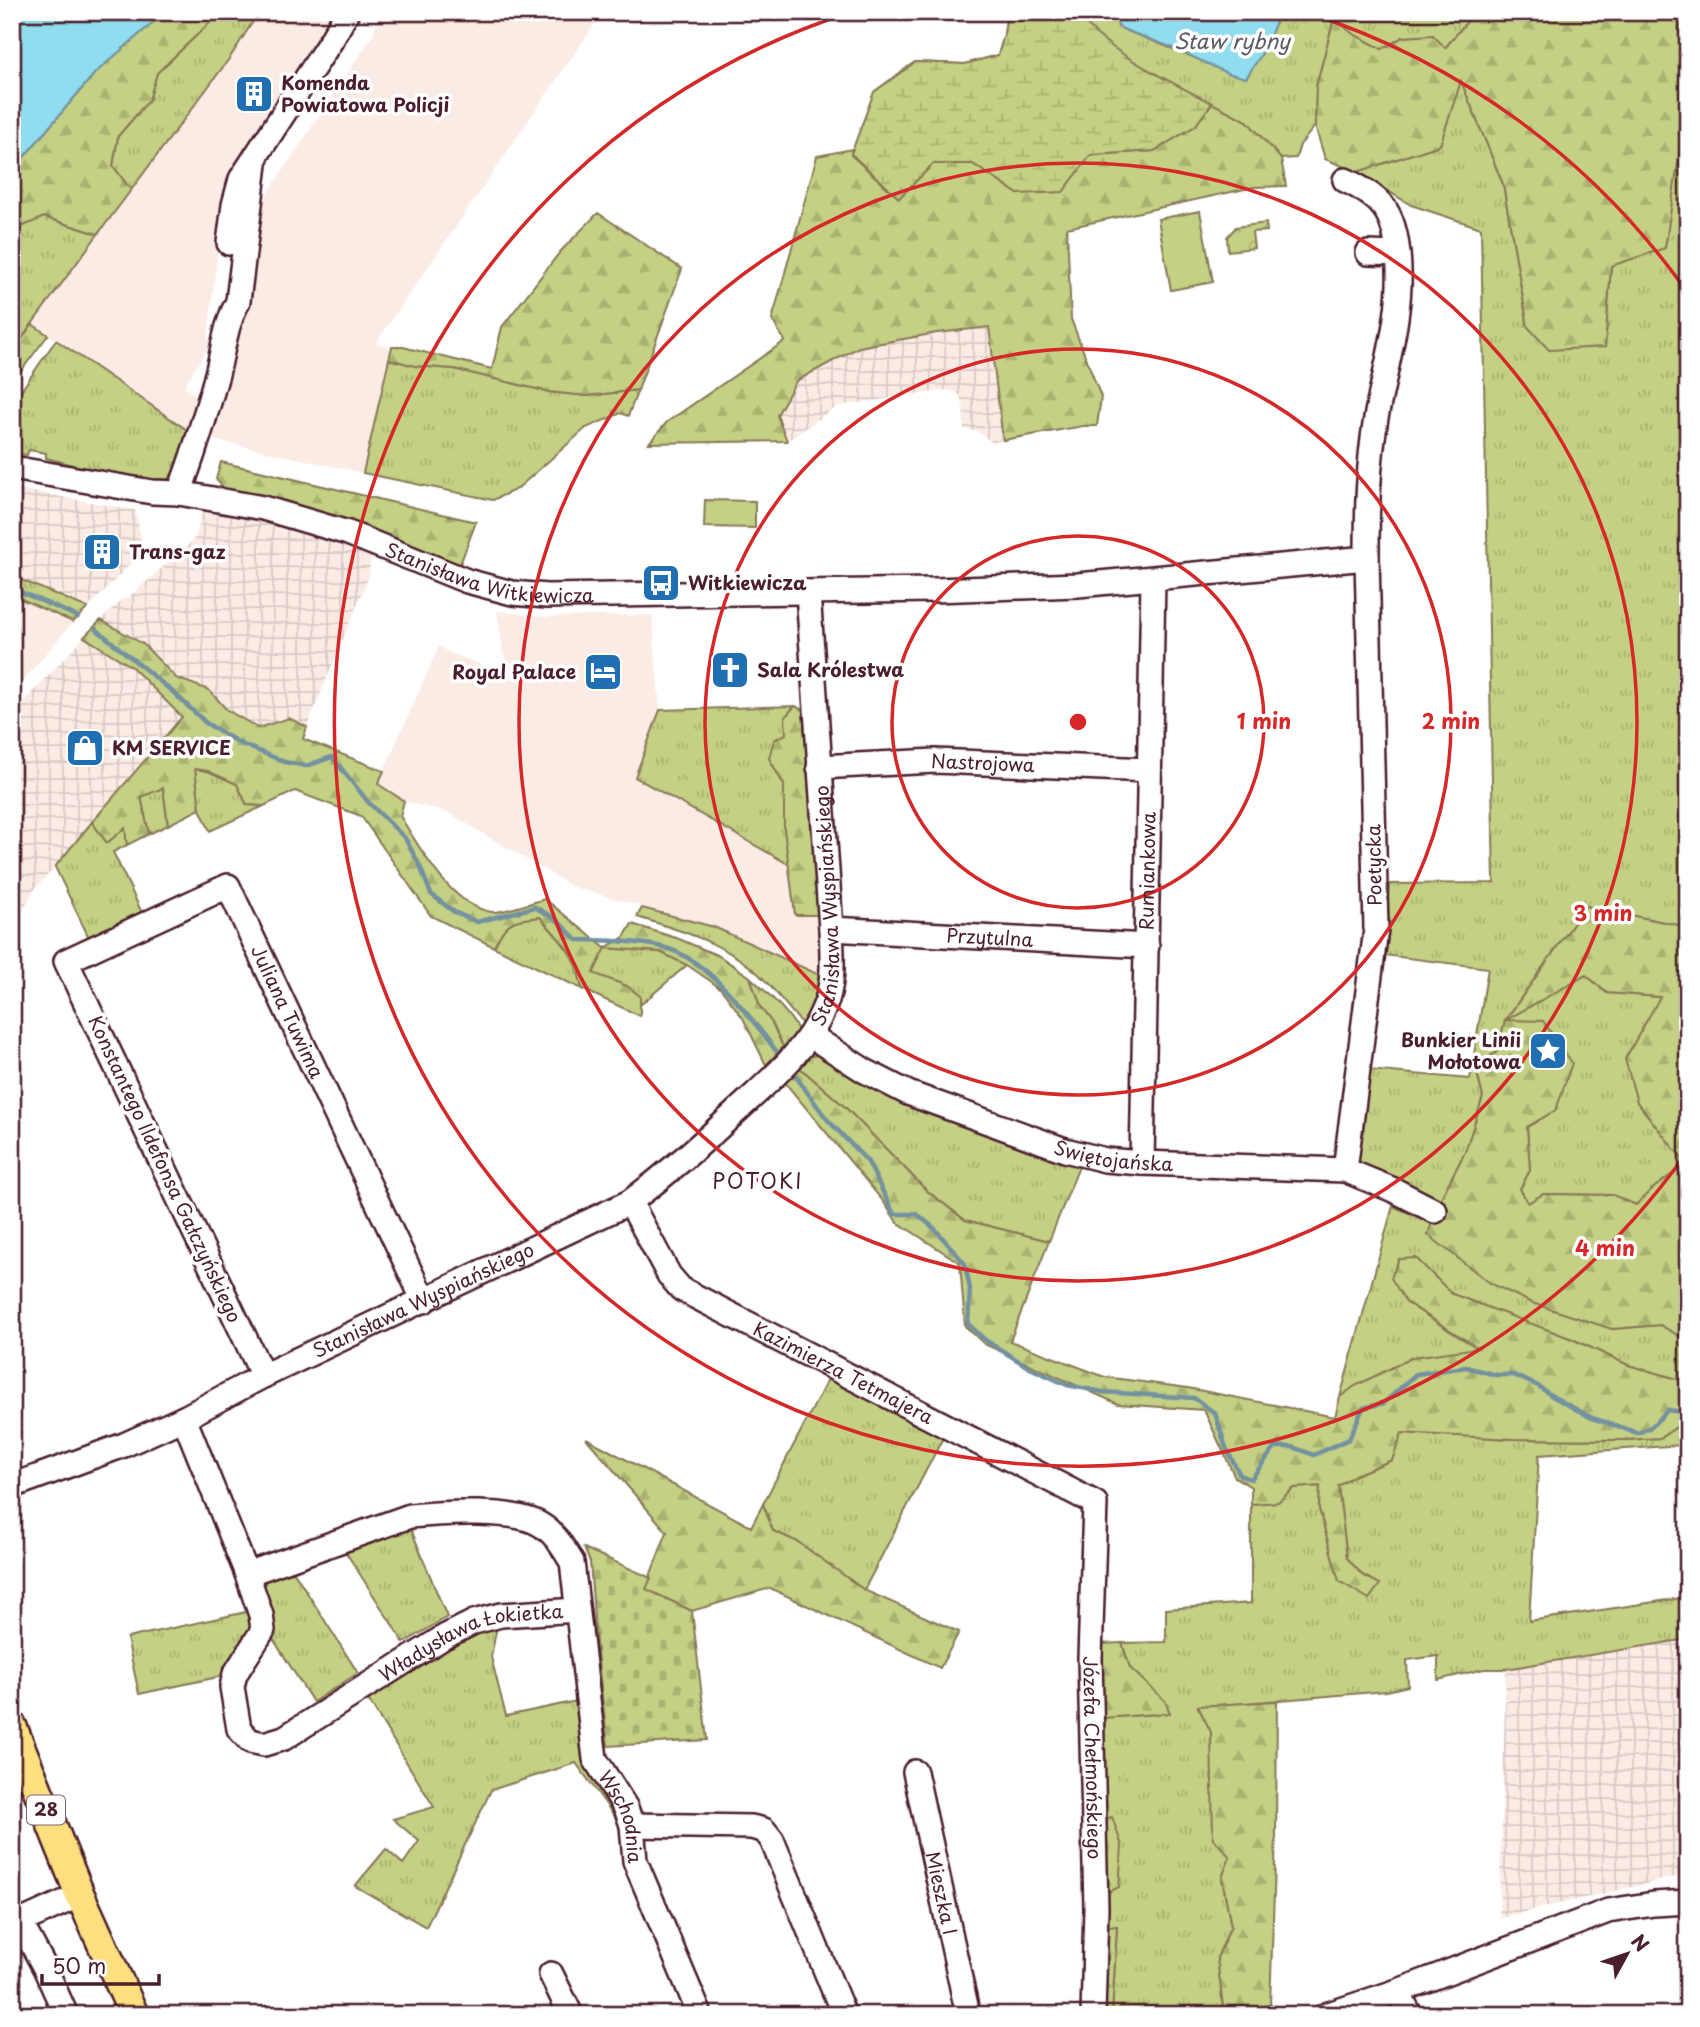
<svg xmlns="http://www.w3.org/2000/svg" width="1700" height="2027" font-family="'Playpen Sans',sans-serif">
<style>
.built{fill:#fbebe5}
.industrial{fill:url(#industrial-grid)}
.grass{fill:url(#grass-tufts);stroke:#877857;stroke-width:2}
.forest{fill:url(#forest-firs);stroke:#877857;stroke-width:2;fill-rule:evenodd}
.wetland{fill:url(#wetland-marsh);stroke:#877857;stroke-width:2}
.cemetery{fill:url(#cemetery-stones);stroke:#877857;stroke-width:2}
.park{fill:url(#park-crowns);stroke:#877857;stroke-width:2}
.pitch{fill:#c4d083;stroke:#877857;stroke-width:2}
.water{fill:#8fddee;stroke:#7391a0;stroke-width:2}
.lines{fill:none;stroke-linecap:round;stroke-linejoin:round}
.stream{stroke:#7391a0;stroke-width:4.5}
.minor-casing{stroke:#4a1f2b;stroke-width:28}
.major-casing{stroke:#4a1f2b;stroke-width:33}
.minor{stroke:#fff;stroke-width:23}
.major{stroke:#fce080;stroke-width:28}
.ring{fill:none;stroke:#d62828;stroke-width:3.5}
.labels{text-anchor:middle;stroke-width:7;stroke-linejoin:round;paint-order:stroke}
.shield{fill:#fff;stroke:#80626b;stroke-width:2}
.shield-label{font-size:18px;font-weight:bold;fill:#4a1f2b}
.poi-label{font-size:19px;font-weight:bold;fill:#4a1f2b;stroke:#fff;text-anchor:start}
.street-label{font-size:19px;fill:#4a1f2b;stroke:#fff}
.water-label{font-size:21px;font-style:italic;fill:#5f5866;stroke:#fff}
.neighbourhood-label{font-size:21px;letter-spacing:2px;fill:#4a1f2b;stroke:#fff}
.centre{fill:#d62828;stroke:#fff;stroke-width:3.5}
.ring-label{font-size:21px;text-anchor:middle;font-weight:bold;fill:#d62828;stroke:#fff;stroke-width:7;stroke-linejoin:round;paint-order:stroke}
</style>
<defs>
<pattern id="industrial-grid" width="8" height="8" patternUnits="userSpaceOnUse" patternTransform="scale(1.75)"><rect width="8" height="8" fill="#fbebe5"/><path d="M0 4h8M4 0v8" fill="none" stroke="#d9c9c5"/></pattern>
<pattern id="grass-tufts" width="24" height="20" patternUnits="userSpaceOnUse" patternTransform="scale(1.75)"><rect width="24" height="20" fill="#c4d083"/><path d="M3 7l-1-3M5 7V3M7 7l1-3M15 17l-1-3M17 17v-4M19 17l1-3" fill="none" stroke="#aab271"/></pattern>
<pattern id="forest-firs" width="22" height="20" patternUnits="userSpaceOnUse" patternTransform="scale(1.75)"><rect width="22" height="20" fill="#c4d083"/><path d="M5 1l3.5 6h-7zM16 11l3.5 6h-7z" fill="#aab271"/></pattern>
<pattern id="wetland-marsh" width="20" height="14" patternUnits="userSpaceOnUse" patternTransform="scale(1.75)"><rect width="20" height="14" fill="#c4d083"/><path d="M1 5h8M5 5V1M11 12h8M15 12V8" fill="none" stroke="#aab271"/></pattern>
<pattern id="cemetery-stones" width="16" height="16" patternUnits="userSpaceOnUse" patternTransform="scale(1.75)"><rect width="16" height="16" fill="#c4d083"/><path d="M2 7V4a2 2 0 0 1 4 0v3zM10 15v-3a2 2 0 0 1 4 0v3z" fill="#aab271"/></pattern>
<pattern id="park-crowns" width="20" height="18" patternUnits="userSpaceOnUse" patternTransform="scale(1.75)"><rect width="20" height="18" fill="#c4d083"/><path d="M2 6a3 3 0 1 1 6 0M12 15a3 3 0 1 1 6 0" fill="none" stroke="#aab271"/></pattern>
</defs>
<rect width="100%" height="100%" fill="#fff"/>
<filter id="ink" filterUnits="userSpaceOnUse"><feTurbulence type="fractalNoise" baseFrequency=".0143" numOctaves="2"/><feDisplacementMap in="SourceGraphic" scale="14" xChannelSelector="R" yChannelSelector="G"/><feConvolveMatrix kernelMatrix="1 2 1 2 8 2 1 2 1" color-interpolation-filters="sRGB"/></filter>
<g filter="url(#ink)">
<path class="built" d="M259 12H333L254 145 221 194 222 210 208 339 212 341 184 386 195 394 196 398 187 430 32 324 229 59Z
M379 12H603L376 343 392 347 363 473 206 438 254 214 373 35Z
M12 595 73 622 21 683 12 676Z
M497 611 546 617 652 615 660 710 636 777 790 865 795 915H822L824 977 714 927 573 887 447 812 404 801 378 784 439 646 450 653 516 678 503 652Z"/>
<path class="industrial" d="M990 327 1003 440 993 443 977 431 964 429 963 404 958 393 947 390 838 406 787 441 777 415 796 381 859 347 937 333Z
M12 488 135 510 141 537 137 557 88 608 12 576Z
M210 507 371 554 369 576 307 727 288 718 259 728 227 710 209 690 176 678 143 644 101 620 121 600 129 597 188 545 196 537 201 514Z
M84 637 132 667 182 717 55 867 33 891 12 933V714Z
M1688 1639V1874L1499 1918 1506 1669Z"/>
<path class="grass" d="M221 12H259L229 59 131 190 113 166 118 136 149 100 157 73Z
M1007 12H1116L1118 26 1125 30 1246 78 1264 50 1280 12H1475L1445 48 1403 37 1382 49 1353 34 1334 19 1316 87 1315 126 1300 145 1296 158 1281 159 1247 121 1195 126 1091 155 1063 192 933 164 874 92 915 62 965 64 998 55 1004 35Z
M1461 80 1503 184 1528 327 1605 347 1611 266 1683 130H1688V927L1586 906 1506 1019 1586 975 1607 993 1661 997 1637 1102 1687 1164 1651 1190 1636 1205 1612 1195 1544 1194 1528 1203 1520 1189 1530 1170 1527 1127 1556 1110 1505 1021 1496 1054 1475 1065 1483 1097 1465 1152 1439 1202 1401 1180 1357 1162 1369 1070 1470 1079 1488 968 1383 955 1389 884 1494 883 1481 228 1411 205 1357 172 1440 145Z
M44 217 98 234 32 324 12 354V231Z
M56 340 187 430 176 469 168 479C127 482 86 468 46 458V453L29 450 27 455 12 453V404Z
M389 359 415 366 454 369 549 392 587 396 638 390 628 416 621 413 586 428 517 489 493 500 363 473Z
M12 576 88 608 73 622 12 595Z
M795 706 785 717 786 734 769 758 784 785V829L790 865 635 777 660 710Z
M195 769 208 771 237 784 247 805 264 806 210 831 200 809Z
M163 787 168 825 149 834 141 797Z
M92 822 107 843 125 827 127 845 113 852 143 915 90 940 55 867Z
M642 908 714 927 824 977 820 994 804 1026C786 1006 770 982 749 966 716 940 676 929 637 917Z
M540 917C563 944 576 952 582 989L494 947C506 920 512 920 540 917Z
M605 948 660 952 687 965 640 1005V996L593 974Z
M750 977C767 993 788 1010 799 1032L786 1049 783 1047 772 1023 760 1007Z
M817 1055 1080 1164 1049 1241 965 1220 927 1191 845 1107 800 1068 799 1065 808 1057Z
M1393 1206 1432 1223 1428 1235 1612 1329 1660 1325 1688 1341V1382L1628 1365 1572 1339 1452 1294 1416 1258 1406 1302 1459 1337 1480 1349 1413 1357 1356 1386 1340 1397Z
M830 1375 945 1434 864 1590 798 1542 773 1531 763 1504Z
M1681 1424 1688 1427V1473L1683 1445 1539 1455 1529 1621 1688 1597V1639L1506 1669H1484L1438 1680V1656L1407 1660 1408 1686 1387 1691 1198 1707 1211 1731 1213 1759 1230 1856 1222 1878 1231 1926 1217 1958 1225 2014 1270 2005 1265 2012 1256 2015H1112L1117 1927 1102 1928V1718L1169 1713 1165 1701 1130 1668 1122 1643 1166 1642V1609L1251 1603V1504L1278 1502 1294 1488 1320 1486 1319 1509 1339 1580 1362 1575 1347 1558 1338 1486 1355 1475 1392 1460 1402 1433 1513 1439 1624 1440 1660 1438Z
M410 1527 447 1617 404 1643 345 1551 376 1536Z
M294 1572 358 1673 313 1702 270 1634 262 1582 286 1573Z
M251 1611 255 1624 227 1675 139 1694 127 1638Z
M497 1626 491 1657 506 1716 577 1701 587 1764 612 1805 618 1821 576 1763 491 1790 426 1927 355 1886 386 1849 403 1864 419 1841 393 1819 434 1807 366 1696 470 1631Z"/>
<path class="forest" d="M165 12H221L157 73 149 100 118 136 113 166 131 190 98 234 44 217 12 231V171L95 73Z
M1475 12H1688V130H1683L1665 248 1611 266 1605 347 1549 350 1528 327 1503 184 1461 81 1440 145 1357 172 1325 159 1315 126 1316 87 1334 18 1353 34 1382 49 1403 37 1433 35 1445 48Z
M1212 103 1247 121 1281 159 1286 186 1254 187 1067 228 1071 319 1101 397 1097 426H1083L1003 440 989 327 937 333 859 347 796 381 777 415 787 441 649 443 667 422 785 341 772 320 817 156 852 149 851 155 899 198 933 164H973L1018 194 1091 155 1154 151 1195 126Z
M598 213 682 269 638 390 587 396 549 392 454 369 415 366 389 359 392 347H403L492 369 502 327 560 252Z
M32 324 48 335 12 383V354Z
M221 462 476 522 457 572 225 490 216 479Z
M101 620 143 644 176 678 209 690 227 710 258 728 289 718 307 727 303 739 384 771 378 784 404 801 400 816C421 849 450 906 492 912 504 913 533 902 545 899L605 948 624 937 632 924 679 939 719 956 750 977 760 1007 772 1023 783 1047 766 1065 743 1018 721 989 709 980 687 965 660 952 606 948 593 973 627 986 640 996V1016L582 989C576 952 563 944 540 917 512 920 506 920 494 947L431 916 361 816 295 791 264 806 247 805 237 784 208 771 195 769 200 809 168 825 163 788 141 797 149 834 127 845 125 828 107 843 92 822 182 717 132 667 84 637Z
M795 706 803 710 813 839 822 915H795L784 829V785L769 758 774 740 786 734 785 717Z
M1586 906 1688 927V1341L1660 1325 1612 1329 1532 1303 1490 1283 1428 1235 1439 1202 1465 1152 1483 1097 1475 1064 1496 1053 1505 1021ZM1586 975 1607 993 1660 997 1625 1059 1637 1102 1686 1164 1651 1190 1636 1205 1613 1195 1543 1194 1528 1203 1520 1189 1530 1170 1527 1127 1556 1110 1572 1063 1543 1021 1506 1020Z
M800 1068 845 1107 927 1191 965 1220 1049 1241 1010 1341 1105 1377 1188 1388 1335 1417 1340 1397 1355 1386 1413 1357 1478 1348 1406 1302 1391 1278 1399 1259 1416 1258 1452 1294 1572 1339 1628 1365 1688 1382V1427L1681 1424 1660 1438 1624 1440 1513 1439 1402 1433 1392 1460 1355 1475 1338 1486 1347 1558 1362 1575 1380 1584 1369 1599 1339 1581 1319 1509 1320 1486 1294 1488 1278 1502 1251 1504V1487L1235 1477 1204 1410 1118 1404 984 1344 965 1326 960 1263 897 1222 883 1201 782 1079Z
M586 1438 751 1527 763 1504 773 1531 798 1542 864 1590 959 1632 940 1668 770 1588 692 1611 645 1589 667 1532Z
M1122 1643 1130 1668 1165 1701 1170 1713 1102 1718 1099 1644Z
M1277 1701 1276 1835 1270 2005 1224 2015 1217 1958 1231 1926 1222 1878 1230 1857 1213 1838 1211 1732 1198 1706Z
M1112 1817 1122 1846 1119 1887 1104 1894 1103 1820Z
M1117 1926 1112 2015H1098L1102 1928Z"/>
<path class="wetland" d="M1007 12H1076C1102 50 1171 82 1212 103L1195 126 1154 151 1091 155 1063 192 1018 194 973 164H933L899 198 851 154 874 92 915 62 965 64 998 55 1004 35Z"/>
<path class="cemetery" d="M584 1548 651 1578 646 1589 692 1611 707 1740 608 1746 596 1644 590 1562Z"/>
<path class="park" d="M1266 223 1267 231 1252 232 1254 248 1228 251 1227 237 1236 227Z"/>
<path class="pitch" d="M1200 211 1213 282 1171 290 1158 219Z
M705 500 755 501V528L704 527Z"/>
<path class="water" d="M12 12H165L95 73 12 171Z
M1116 12H1280L1264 50 1246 78 1227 73 1176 49 1125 30 1118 26Z"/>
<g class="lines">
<path class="stream" d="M12 588 78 617
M96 629 174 693 206 723 239 743 285 762 306 766 332 757 369 803 405 838 420 866 431 894 454 912 477 922 535 907 557 920 577 940C604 940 644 941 669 949 711 963 751 1018 777 1052
M794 1074 826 1118 868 1162 894 1214H917L935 1229 965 1264 970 1289 968 1324 985 1340 1030 1368 1067 1385 1103 1392 1194 1398 1215 1413 1226 1448 1240 1475 1251 1479 1275 1447H1293L1314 1455 1349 1439 1363 1408 1384 1403 1416 1374 1466 1367 1496 1375H1514L1538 1386 1552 1396 1592 1418 1638 1433 1651 1427 1668 1410 1688 1413"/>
<defs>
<g id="minor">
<path d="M1345 180C1383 198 1394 212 1398 254"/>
<path d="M229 243 234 205 241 179 332 39 347 12"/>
<path id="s1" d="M12 468 152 492 179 493 263 508 348 533 467 581 512 593 547 596 934 590 1078 585 1367 558C1367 511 1368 465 1376 418 1386 364 1404 309 1398 254L1368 253"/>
<path d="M179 493C194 454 206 414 217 374 224 347 225 326 238 301L256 156"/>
<path id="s2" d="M819 767 935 761 1149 770"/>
<path id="s3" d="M831 929 1147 946"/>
<path id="s4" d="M811 1036 865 1071 908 1093 1065 1150 1105 1160 1142 1163 1345 1170 1396 1191 1435 1211"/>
<path id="s5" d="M1142 1163 1153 580"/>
<path d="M1345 1170 1376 929 1367 558"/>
<path id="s6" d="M630 1202 669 1275 681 1289 1095 1503 1090 1659 1096 1908 1093 2015"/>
<path id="s7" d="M263 1376 66 961 228 886 424 1301"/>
<path id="s8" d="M184 1418 247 1574 261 1615 263 1630 235 1674 232 1687 239 1729 250 1741 264 1744 284 1738 444 1637 474 1622 501 1615 577 1610"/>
<path id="s9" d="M12 1486 124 1445 184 1418 263 1376 630 1202C668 1173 704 1142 739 1109 771 1079 808 1049 824 1008 835 983 832 955 831 929L808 592"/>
<path id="s10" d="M247 1574 410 1516C440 1513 516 1508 541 1525 556 1534 563 1548 572 1562L595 1759 626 1808 632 1825 635 1861 700 2015"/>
<path id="s11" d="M915 1772 968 2015"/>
<path d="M632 1825 751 1827 764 1830 772 1840 844 2015"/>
<path d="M551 1974 571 2015"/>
<path d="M1398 1991 1410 2015"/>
<path d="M66 2015 45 1968 20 1922 80 1895"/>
<path d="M1326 2015 1398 1991 1608 1911 1654 1904 1688 1902"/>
</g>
<path id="major" d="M12 1726 80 1895 134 2015"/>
</defs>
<use href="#minor" class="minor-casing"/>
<use href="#major" class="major-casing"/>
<use href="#minor" class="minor"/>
<use href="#major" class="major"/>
</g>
</g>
<g class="ring">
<circle cx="1078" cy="722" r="186"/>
<circle cx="1078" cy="722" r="373"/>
<circle cx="1078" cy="722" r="559"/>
<path d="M1685 1155A745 745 0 1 1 848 13M1308 13A745 745 0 0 1 1685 289"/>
</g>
<defs>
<symbol id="building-square" viewBox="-11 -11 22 22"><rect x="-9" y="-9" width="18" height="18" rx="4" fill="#1f6fb2" stroke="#fff"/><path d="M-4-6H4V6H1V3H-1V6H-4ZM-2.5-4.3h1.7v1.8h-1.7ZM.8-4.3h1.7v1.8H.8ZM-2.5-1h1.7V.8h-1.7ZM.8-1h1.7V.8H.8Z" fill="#fff"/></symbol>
<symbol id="bus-square" viewBox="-11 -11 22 22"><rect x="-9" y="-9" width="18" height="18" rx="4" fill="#1f6fb2" stroke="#fff"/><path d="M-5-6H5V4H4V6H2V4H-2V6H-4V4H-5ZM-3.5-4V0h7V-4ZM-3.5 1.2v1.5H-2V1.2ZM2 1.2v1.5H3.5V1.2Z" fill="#fff"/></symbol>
<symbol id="church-square" viewBox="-11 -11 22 22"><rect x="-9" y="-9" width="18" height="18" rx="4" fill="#1f6fb2" stroke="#fff"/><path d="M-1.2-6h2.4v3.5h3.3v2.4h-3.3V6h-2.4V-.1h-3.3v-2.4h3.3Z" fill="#fff"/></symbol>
<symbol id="hotel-square" viewBox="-11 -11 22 22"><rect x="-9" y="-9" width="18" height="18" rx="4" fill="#1f6fb2" stroke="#fff"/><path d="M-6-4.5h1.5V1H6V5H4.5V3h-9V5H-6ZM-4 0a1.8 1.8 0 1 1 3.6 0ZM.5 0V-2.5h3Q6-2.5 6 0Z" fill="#fff"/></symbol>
<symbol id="shop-square" viewBox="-11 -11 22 22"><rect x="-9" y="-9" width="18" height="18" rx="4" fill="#1f6fb2" stroke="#fff"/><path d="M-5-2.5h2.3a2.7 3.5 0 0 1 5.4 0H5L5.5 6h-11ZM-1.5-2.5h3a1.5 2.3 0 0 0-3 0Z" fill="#fff"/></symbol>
<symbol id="sight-square" viewBox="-11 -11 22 22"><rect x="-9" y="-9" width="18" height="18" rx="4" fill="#1f6fb2" stroke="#fff"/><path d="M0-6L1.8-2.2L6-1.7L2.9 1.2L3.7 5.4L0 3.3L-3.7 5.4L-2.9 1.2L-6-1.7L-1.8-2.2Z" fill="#fff"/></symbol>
</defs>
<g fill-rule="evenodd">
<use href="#building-square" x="232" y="72" width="44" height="44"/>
<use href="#building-square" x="80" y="530" width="44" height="44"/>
<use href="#bus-square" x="639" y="561" width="44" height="44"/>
<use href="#church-square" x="708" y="648" width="44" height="44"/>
<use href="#hotel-square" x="581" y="650" width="44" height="44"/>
<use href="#shop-square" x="63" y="726" width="44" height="44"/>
<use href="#sight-square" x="1526" y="1029" width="44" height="44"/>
</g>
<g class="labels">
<rect class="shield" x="27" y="1795.5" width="38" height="29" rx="5"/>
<g class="shield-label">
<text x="46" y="1816">28</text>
</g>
<g class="poi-label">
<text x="281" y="90">Komenda<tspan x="281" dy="22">Powiatowa Policji</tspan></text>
<text x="129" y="559">Trans-gaz</text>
<text x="688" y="590">Witkiewicza</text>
<text x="757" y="677">Sala Królestwa</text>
<text x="576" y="679" text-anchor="end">Royal Palace</text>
<text x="112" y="755">KM SERVICE</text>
<text x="1521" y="1047" text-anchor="end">Bunkier Linii<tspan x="1521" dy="22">Mołotowa</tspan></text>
</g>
<g class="street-label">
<text dy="7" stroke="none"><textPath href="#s1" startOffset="492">Stanisława Witkiewicza</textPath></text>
<text dy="7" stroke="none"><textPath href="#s2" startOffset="164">Nastrojowa</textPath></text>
<text transform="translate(1374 865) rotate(-91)" y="7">Poetycka</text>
<text dy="7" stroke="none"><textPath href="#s5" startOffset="292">Rumiankowa</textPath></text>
<text dy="7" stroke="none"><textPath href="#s9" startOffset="1060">Stanisława Wyspiańskiego</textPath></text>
<text dy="7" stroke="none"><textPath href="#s3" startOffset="159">Przytulna</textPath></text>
<text dy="7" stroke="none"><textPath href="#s7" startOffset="777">Juliana Tuwima</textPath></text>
<text dy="7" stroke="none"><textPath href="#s4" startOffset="329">Świętojańska</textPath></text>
<text transform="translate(165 1169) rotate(65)" y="7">Konstantego Ildefonsa Gałczyńskiego</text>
<text dy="7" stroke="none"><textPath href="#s9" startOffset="452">Stanisława Wyspiańskiego</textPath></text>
<text dy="7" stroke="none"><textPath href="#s6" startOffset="284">Kazimierza Tetmajera</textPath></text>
<text dy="7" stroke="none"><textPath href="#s8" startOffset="600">Władysława Łokietka</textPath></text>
<text dy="7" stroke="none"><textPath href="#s6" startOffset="822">Józefa Chełmońskiego</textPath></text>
<text dy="7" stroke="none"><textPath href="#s10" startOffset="618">Wschodnia</textPath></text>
<text dy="7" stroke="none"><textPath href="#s11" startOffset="124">Mieszka I</textPath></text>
</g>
<g class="water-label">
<text x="1232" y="49">Staw rybny</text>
</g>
<g class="neighbourhood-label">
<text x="758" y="1189">POTOKI</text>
</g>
</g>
<circle cx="1078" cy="722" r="10" class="centre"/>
<g class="ring-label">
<text x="1264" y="729">1 min</text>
<text x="1451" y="729">2 min</text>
<text x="1603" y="921">3 min</text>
<text x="1605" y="1256">4 min</text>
</g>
<rect width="1700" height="2027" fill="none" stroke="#fff" stroke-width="42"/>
<rect x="21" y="21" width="1658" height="1985" fill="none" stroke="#4a1f2b" stroke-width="2.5" filter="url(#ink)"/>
<g transform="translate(1627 1954) rotate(50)" stroke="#ffffff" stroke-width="5" paint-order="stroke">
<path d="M0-5L12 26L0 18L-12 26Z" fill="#4a1f2b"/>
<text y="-10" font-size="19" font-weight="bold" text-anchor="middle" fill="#4a1f2b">N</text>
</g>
<path d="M42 1974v10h117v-10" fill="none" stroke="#4a1f2b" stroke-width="3.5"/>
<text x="52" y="1974" font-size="21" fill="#4a1f2b" stroke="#ffffff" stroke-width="5" paint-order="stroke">50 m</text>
</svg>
